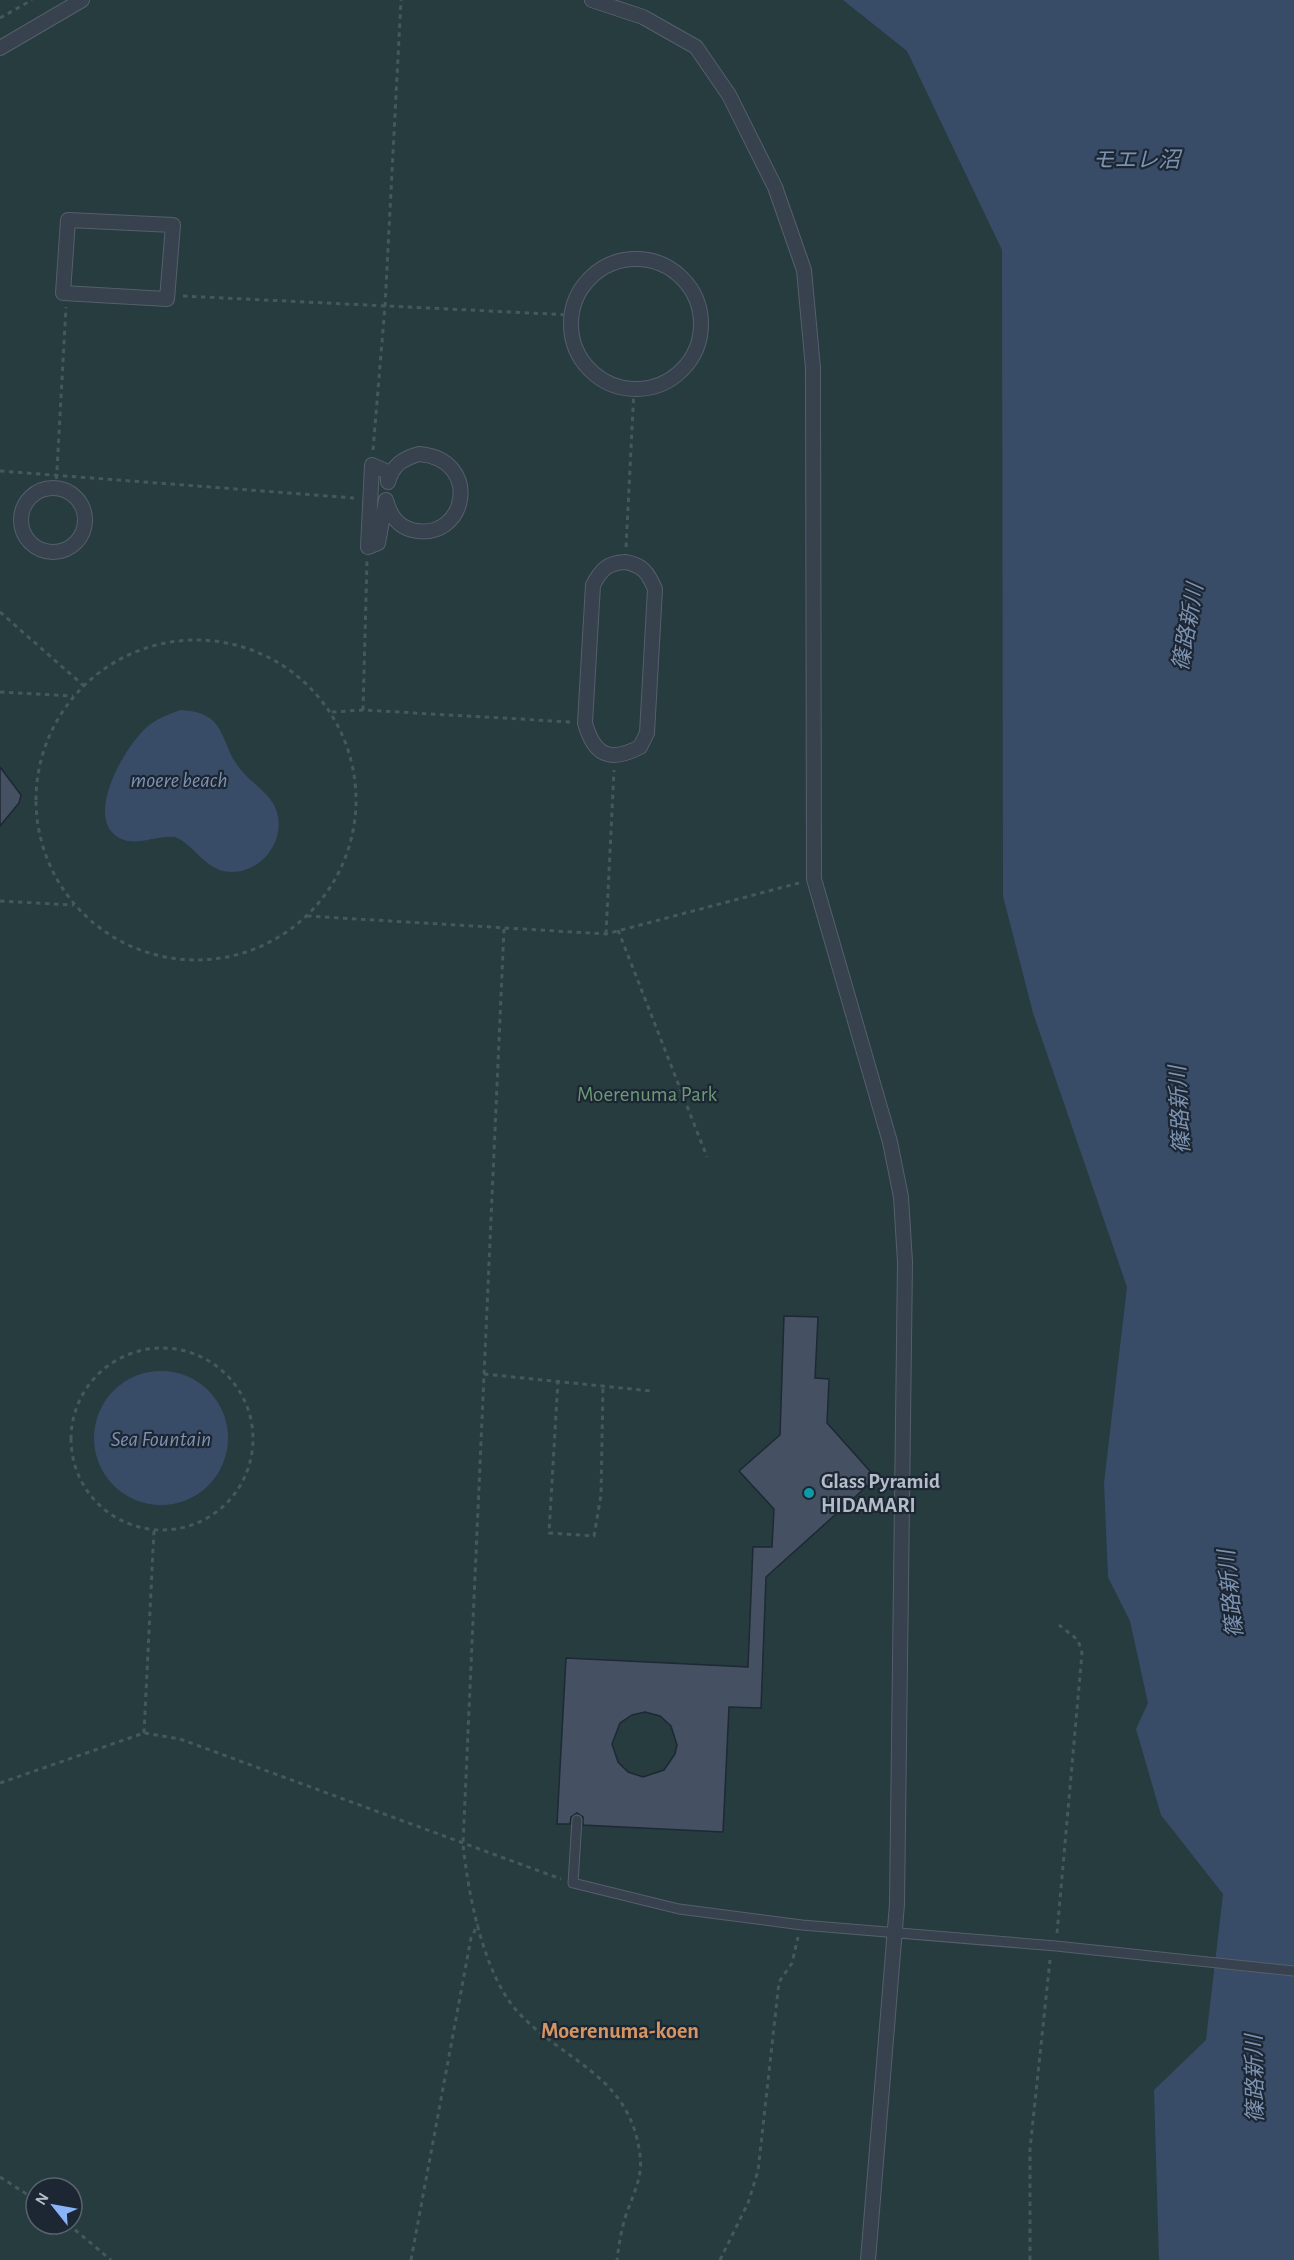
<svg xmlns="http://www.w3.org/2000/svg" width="1294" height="2260" font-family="'Alegreya Sans','Noto Sans JP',sans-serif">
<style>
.green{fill:#263c3f;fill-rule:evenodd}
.water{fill:#394c67}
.building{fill:#455162;stroke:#1f2835;stroke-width:1.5;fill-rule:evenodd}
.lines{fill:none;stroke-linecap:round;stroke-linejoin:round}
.service-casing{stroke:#565f6c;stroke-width:11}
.pedestrian-casing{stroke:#565f6c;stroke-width:16}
.path{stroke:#44595c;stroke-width:3;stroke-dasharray:4.5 4.5;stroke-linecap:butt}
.service{stroke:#38414e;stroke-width:9}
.pedestrian{stroke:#38414e;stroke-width:14}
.culture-dot{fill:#0f9aa8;stroke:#1d2633;stroke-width:2}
.labels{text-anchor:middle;stroke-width:4.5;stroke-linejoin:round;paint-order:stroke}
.park-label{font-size:21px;fill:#6b9a76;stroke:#1d2633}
.poi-label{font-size:21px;font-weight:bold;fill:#b4bcc9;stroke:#1d2633;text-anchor:start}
.water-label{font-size:22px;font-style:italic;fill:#7c92b1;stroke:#1d2633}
.neighbourhood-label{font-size:22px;font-weight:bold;fill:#d59563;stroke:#1d2633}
</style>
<rect width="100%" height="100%" fill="#242f3e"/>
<path class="green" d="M0 0H1294V2260H0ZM36 2188H72V2224H36Z"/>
<path class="water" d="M843 0H1294V2260H1159L1154 2090 1206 2040 1223 1894 1161 1815 1136 1729 1148 1703 1130 1621 1108 1577 1104 1483 1127 1287 1033 1013 1003 896 1002 250 907 51Z
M181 710C193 711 201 712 211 719 223 728 227 751 236 763 246 780 267 790 275 807 290 841 257 879 223 871 202 865 193 844 175 837 159 835 139 845 124 840 79 824 125 745 148 726 158 718 169 714 181 710Z
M94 1438a67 67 0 1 1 134 0a67 67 0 1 1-134 0Z"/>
<path class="building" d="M0 767 21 795 19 803 0 826Z
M784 1316 818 1317 815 1378 829 1379 827 1423 876 1478 766 1577 761 1708 729 1707 723 1832 583 1825V1817L577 1813 571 1817 570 1824H557L566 1658 748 1667 753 1547H772L774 1509 739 1471 780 1435ZM645 1712 660 1716 671 1726 677 1745 675 1754 664 1770 643 1777 628 1772 618 1762 612 1744 620 1723 632 1715Z"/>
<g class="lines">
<defs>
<path id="service" d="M577 1820 573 1883 679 1909 802 1925 1056 1946 1294 1971"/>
<path id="pedestrian" d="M592 0 643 17 696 47 729 95 775 187 804 270 813 368 814 879 890 1142 901 1197 905 1262 897 1904 868 2260
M0 48 82 0
M68 220 173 225 167 299 63 293Z
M571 324a65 65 0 1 1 130 0a65 65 0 1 1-130 0Z
M419 454C483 459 467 543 412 530 397 526 390 515 386 500L378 543 368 547 372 465 388 472V482C393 465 402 459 419 454Z
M21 520a32 32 0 1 1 64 0a32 32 0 1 1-64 0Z
M625 562C643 565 648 573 655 589L647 733 640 747C609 763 594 755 585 723L593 585C601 570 607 563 625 562Z"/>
</defs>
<use href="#service" class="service-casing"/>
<use href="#pedestrian" class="pedestrian-casing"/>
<path class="path" d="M0 18 32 0
M183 296 571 315
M373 450 385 306 401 0
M0 471 354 498
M56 488 66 307
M626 547 634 390
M0 612 84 686
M36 800a160 160 0 1 1 320 0a160 160 0 1 1-320 0Z
M0 692 73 696
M363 710 367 561
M332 712 363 710 571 722
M0 901 74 905
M307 916 606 934 799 883
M504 929 463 1844C468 1893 483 1973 517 2011 563 2062 630 2074 640 2155 643 2178 633 2194 626 2215 621 2230 619 2245 617 2260
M618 930 707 1157
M606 934 614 770
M71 1439a91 91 0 1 1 182 0a91 91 0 1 1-182 0Z
M484 1374 651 1391
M558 1380 549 1533 594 1536 601 1495 603 1386
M144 1733 154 1530
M0 1783 144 1733 180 1739 561 1879
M1057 1933 1082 1653 1078 1640 1059 1625
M0 2177 36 2200
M68 2224 111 2260
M411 2260 471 1938 478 1924
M720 2260 748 2203 758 2171 779 1982 792 1963 798 1937
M1030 2260V2149L1050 1960"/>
<use href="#service" class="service"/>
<use href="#pedestrian" class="pedestrian"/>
</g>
<circle class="culture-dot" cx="809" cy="1493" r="6"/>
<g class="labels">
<g class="park-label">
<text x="647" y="1101">Moerenuma Park</text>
</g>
<g class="poi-label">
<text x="821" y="1488">Glass Pyramid<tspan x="821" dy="24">HIDAMARI</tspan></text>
</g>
<g class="water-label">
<text x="1136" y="167">モエレ沼</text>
<text transform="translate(1187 627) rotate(-80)" y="8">篠路新川</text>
<text x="179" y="787">moere beach</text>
<text transform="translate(1179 1110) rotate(-93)" y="8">篠路新川</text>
<text x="161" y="1446">Sea Fountain</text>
<text transform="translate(1230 1594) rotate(-96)" y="8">篠路新川</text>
<text transform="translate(1254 2079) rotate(-91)" y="8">篠路新川</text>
</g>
<g class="neighbourhood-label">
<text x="620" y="2038">Moerenuma-koen</text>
</g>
</g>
<g transform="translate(54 2206) rotate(301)"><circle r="28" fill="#1d2633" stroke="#59626f" stroke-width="1.5"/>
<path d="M0-4.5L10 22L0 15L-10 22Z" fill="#8ab4f8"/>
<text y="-9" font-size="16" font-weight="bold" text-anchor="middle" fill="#b4bcc9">N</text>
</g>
</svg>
